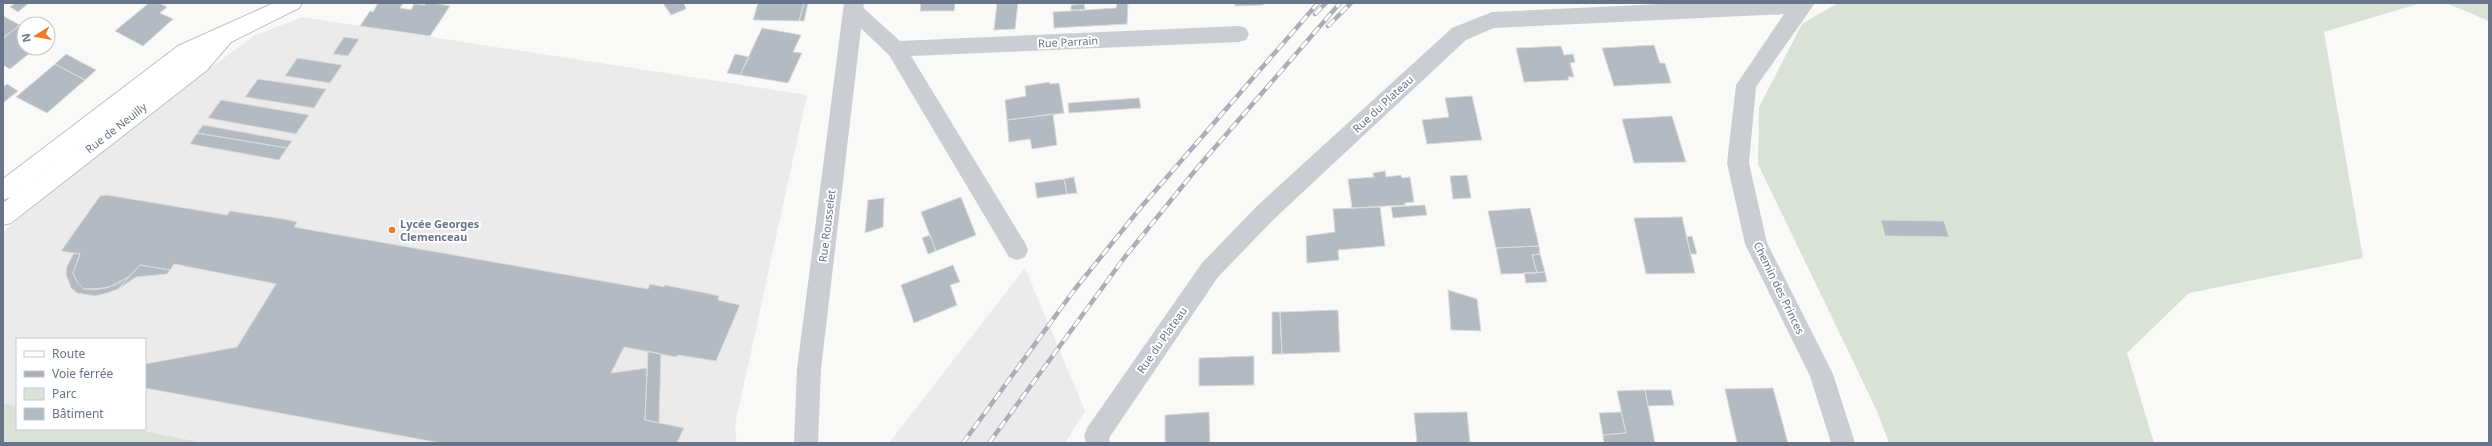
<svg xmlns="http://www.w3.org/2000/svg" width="2492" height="446" font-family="'Noto Sans',sans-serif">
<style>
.built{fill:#eaebea}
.green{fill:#dae2d8}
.building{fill:#b4bac1;stroke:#dbdcd9}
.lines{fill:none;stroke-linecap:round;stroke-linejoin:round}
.secondary-casing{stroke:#bcc0c6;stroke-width:2}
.minor{fill:#cacdd1;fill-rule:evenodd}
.tertiary{fill:#cacdd1;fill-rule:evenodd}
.secondary{fill:#fff;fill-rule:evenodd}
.rail-casing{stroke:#aaaeb6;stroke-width:4.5}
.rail{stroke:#fff;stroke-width:3;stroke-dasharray:9;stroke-linecap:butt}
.poi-dot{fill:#ed7924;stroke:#fff;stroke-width:1.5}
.labels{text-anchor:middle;stroke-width:4;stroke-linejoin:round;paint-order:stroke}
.street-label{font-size:11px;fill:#67748a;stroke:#fff}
.poi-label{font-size:11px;font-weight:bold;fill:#67748a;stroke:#fff;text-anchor:start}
</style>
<rect width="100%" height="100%" fill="#f9faf7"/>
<path class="built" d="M302 17 807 95 735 425 737 443H205L134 429H145V339H17V406L3 403V232L133 124 254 36Z
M1025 268 1085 411 1065 443H889Z"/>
<path class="green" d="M1838 3H2421L2324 32 2363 258 2189 293 2127 353 2154 443H1889L1877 411 1758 164 1759 107 1802 24Z
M2446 3H2489V21Z
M3 403 17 406V429H134L205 443H3Z"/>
<path class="building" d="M15 3H29L18 12 10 7Z
M149 3H159L167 7 160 13 173 19 143 46 115 31Z
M378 3H403L400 8 411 10 414 4 425 5 426 3H433L450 6 430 36 360 26 370 11 373 12Z
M663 3H684L686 9 671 15Z
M758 3H804L799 21 753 20Z
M804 3H808L804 21H799Z
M921 3H955L954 11H920Z
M997 3H1018L1015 29 994 30Z
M1117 3H1128L1127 24 1054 28 1053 12 1116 8Z
M1235 3H1265L1263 5 1235 6Z
M1084 4 1085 10H1071V5Z
M3 16 20 25 3 38Z
M20 25 24 27V48H36L10 69 3 65V38Z
M762 28 801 35 793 52 802 53 788 83 740 75Z
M344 37 359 39 348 56 333 54Z
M1654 45 1660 63H1665L1671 83 1614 86 1602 48Z
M1561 46 1564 55 1573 54 1575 62 1570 63 1574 77H1568L1569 80 1524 82 1516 48Z
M66 54 96 70 85 80 55 64Z
M735 54 749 57 740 75 727 73Z
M297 58 342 65 330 83 285 76Z
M55 64 85 80 47 113 16 97Z
M258 79 326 89 314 108 245 97Z
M1049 82 1050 84 1059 83 1064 113 1007 120 1005 100 1026 96 1025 86Z
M7 84 18 91 3 103V87Z
M1472 96 1482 140 1427 144 1422 120 1449 117 1445 98Z
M1139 98 1141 108 1069 113 1068 103Z
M221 100 309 115 296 134 208 118Z
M1053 114 1057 145 1032 149 1030 139 1009 142 1007 120Z
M1672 116 1686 162 1634 163 1622 119Z
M203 125 292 141 287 148 197 133Z
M197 133 287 148 279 160 190 144Z
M1385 171 1386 177 1401 175 1402 178 1410 177 1414 202 1405 203V205L1352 208 1348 179 1374 177 1373 173Z
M1467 175 1471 198 1453 199 1450 176Z
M1074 177 1077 193 1067 194 1064 179Z
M1064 179 1067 194 1037 198 1035 183Z
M107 195 227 215 230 211 284 219 297 222 294 227 648 289 650 284 664 287V285L706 293 719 296 718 300 740 305 716 361 678 355 676 357 624 347 611 373 647 368 645 420 684 428 677 443H440L145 388V364L237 347 276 284 174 264 170 270 140 265 130 276 116 285 94 290 84 289 77 282 73 273 80 254 61 251 100 196Z
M961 197 976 235 936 251 921 212Z
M884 198 883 227 865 233 868 200Z
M1425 205 1427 215 1393 218 1391 207Z
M1380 207 1385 246 1338 250 1339 260 1307 263 1306 236 1335 232 1333 209Z
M1530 208 1539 246 1496 248 1488 211Z
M1682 217 1695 273 1646 274 1634 218Z
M1881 220 1944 221 1949 237 1885 236Z
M930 235 936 251 928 254 922 238Z
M1692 236 1697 254H1691L1686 237Z
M1539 246 1540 254 1532 255 1537 273 1501 274 1496 248Z
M74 253 80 254 73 273 77 282 84 289 107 288 130 276 118 289 107 293 95 296 77 293 71 288 66 274 67 266Z
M1540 254 1545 272 1537 273 1532 255Z
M140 265 170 270 167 274 136 277 118 289Z
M953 265 960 282 950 285 957 305 914 323 901 285Z
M1545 272 1547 282 1526 283 1524 273Z
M1448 290 1477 299 1481 331 1451 330Z
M1338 310 1340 352 1282 354 1280 312Z
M1272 312H1280L1282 354H1272Z
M648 351 661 354 659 423 645 420Z
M1254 356V385L1199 386V358Z
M1773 388 1788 443H1737L1725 389Z
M1645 390 1655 443H1604L1603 435 1626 433 1617 391Z
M1645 390H1671L1674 405 1648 406Z
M1209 412 1210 443H1165V415Z
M1467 412 1470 443H1417L1414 413Z
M1621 412 1626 433 1603 435 1599 413Z"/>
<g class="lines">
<defs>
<path id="secondary" d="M274 3H302L299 8 231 42 207 70 11 223 3 225V203L194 57 11 197 3 200V179L178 46Z"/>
</defs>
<use href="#secondary" class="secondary-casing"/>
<path class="minor" d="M858 3 900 41 1239 26 1246 28 1249 34 1246 40 1239 42 911 56 1025 243 1028 250 1025 257 1017 260 1009 257 889 55 846 14 843 9 846 4Z
M1683 3H1815L1756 87 1749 163 1767 243 1833 374 1855 443H1831L1810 376 1745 244 1727 163 1736 85 1784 14 1494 28 1466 40 1274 219 1218 277 1109 438 1110 443H1086L1084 436 1087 428 1202 263 1258 205 1452 28 1492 12Z"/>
<path class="tertiary" d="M844 3H864L821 369 818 443H794L797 369Z"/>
<use href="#secondary" class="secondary"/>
<defs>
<path id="rail" d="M1315 14 1326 3
M1328 26 1351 3
M963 443 1075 289 1142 206 1318 3
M989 443 1124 258 1198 167 1340 3"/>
</defs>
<use href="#rail" class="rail-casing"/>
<use href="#rail" class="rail"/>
</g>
<circle class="poi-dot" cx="392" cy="230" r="4"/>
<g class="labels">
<g class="street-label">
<text transform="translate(1068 42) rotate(-3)" y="4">Rue Parrain</text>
<text transform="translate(1383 104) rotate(-43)" y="4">Rue du Plateau</text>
<text transform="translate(116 128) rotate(-38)" y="4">Rue de Neuilly</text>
<text transform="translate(827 226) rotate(-83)" y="4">Rue Rousselet</text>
<text transform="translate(1779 288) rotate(64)" y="4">Chemin des Princes</text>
<text transform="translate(1162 340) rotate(-55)" y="4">Rue du Plateau</text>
</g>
<g class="poi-label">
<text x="400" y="228">Lycée Georges<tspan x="400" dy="13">Clemenceau</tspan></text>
</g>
</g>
<rect width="2492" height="446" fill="none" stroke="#67748a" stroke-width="8"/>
<rect x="16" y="338" width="130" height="92" fill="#ffffff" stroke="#c2c7d0"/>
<rect x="24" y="351" width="20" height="6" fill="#ffffff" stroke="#c2c7d0"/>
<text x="52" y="358" font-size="12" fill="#67748a">Route</text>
<rect x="24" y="371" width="20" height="6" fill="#aaaeb6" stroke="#c2c7d0"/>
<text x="52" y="378" font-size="12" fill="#67748a">Voie ferrée</text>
<rect x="24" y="388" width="20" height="12" fill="#dae2d8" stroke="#c2c7d0"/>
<text x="52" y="398" font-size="12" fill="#67748a">Parc</text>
<rect x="24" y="408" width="20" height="12" fill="#b4bac1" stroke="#c2c7d0"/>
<text x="52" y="418" font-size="12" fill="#67748a">Bâtiment</text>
<g transform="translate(36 36) rotate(259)"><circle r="19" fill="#ffffff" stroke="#c2c7d0"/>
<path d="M0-3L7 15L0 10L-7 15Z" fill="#ed7924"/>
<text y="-6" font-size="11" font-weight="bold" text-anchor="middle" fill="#67748a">N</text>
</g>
</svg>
